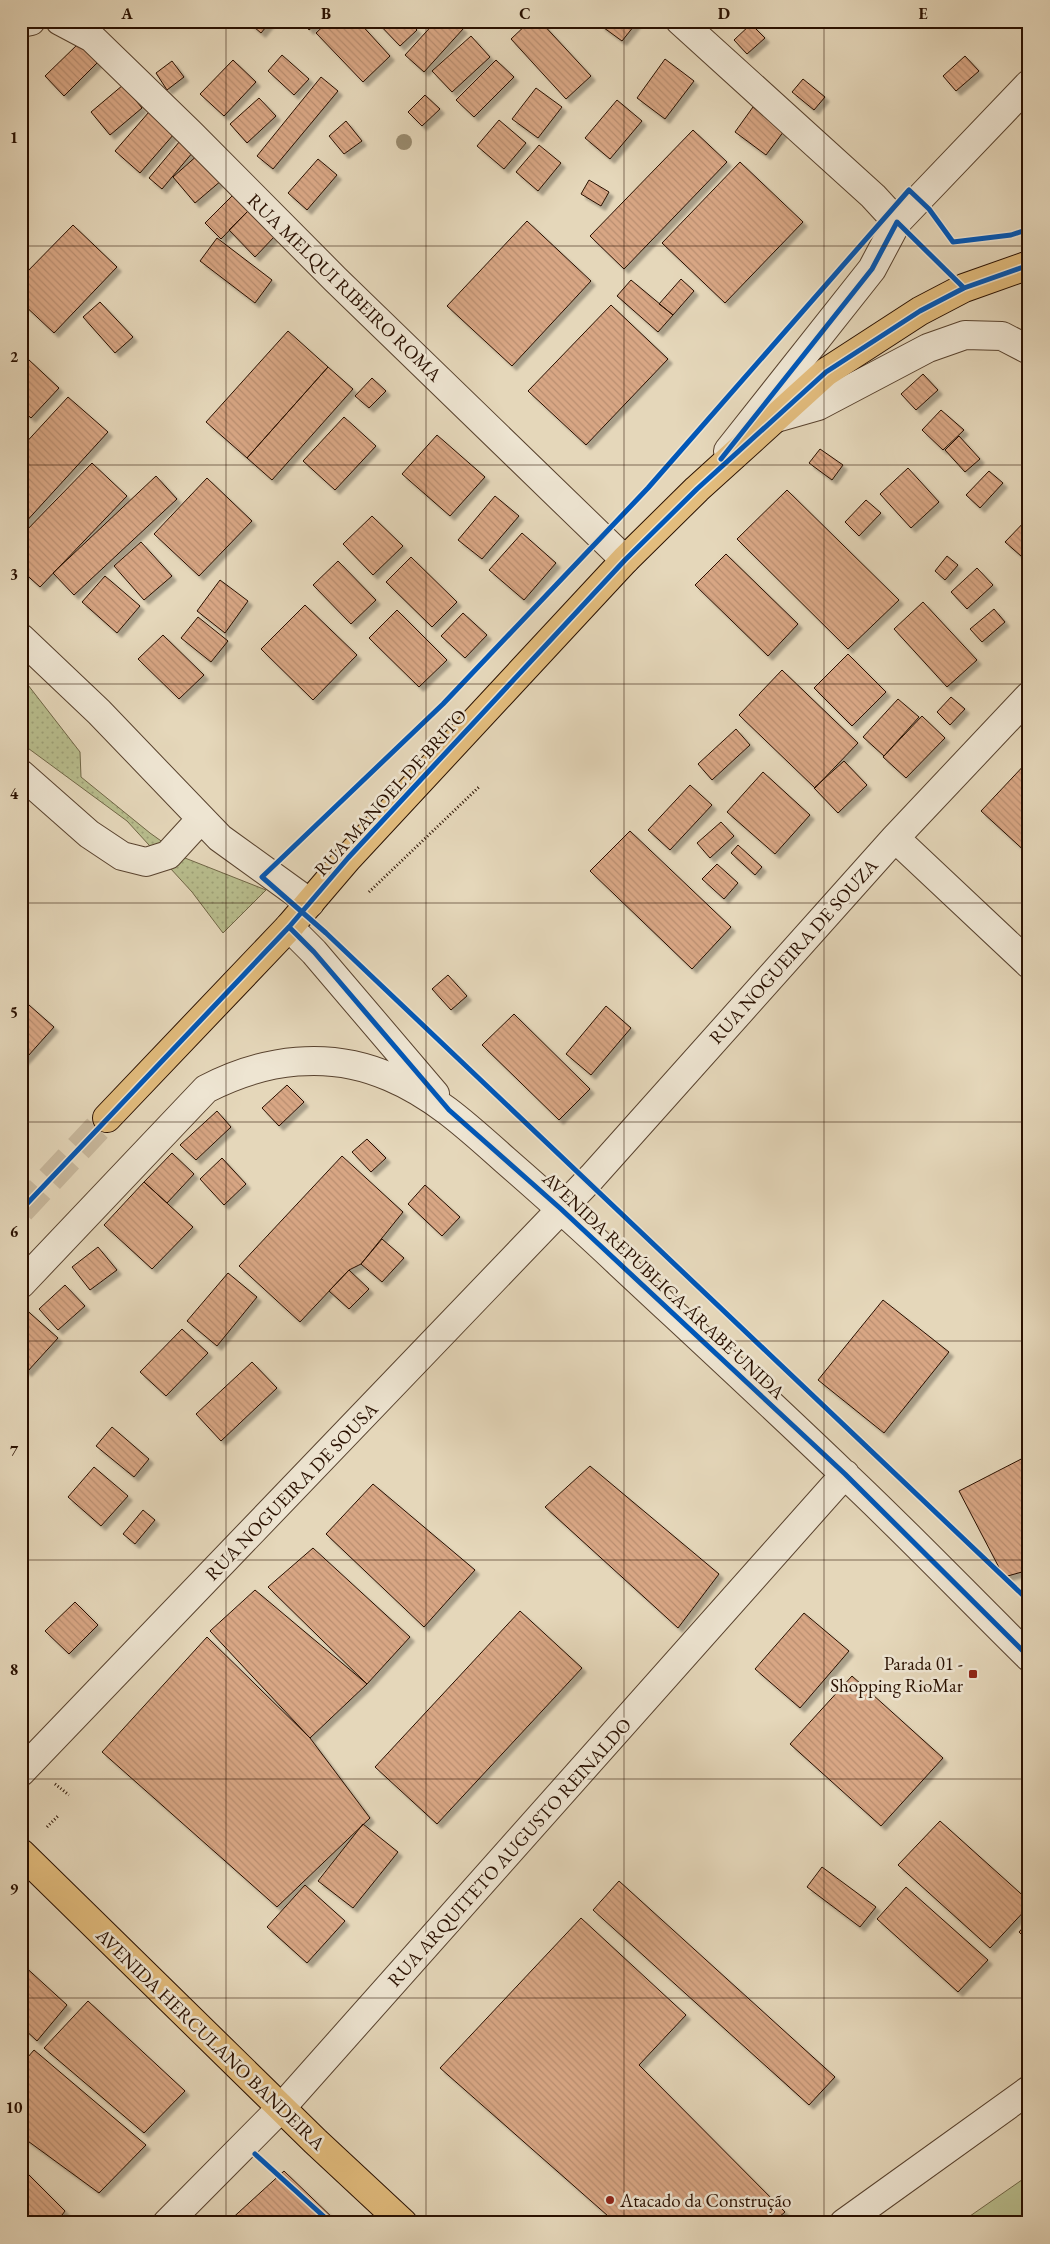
<svg xmlns="http://www.w3.org/2000/svg" width="1050" height="2244" font-family="'EB Garamond',serif">
<style>
.grass{fill:#b8bd8d;stroke:#706646}
.park{fill:url(#park-dots);stroke:#706646}
.building{fill:url(#building-back-hatch);stroke:#291000;filter:url(#shadow)}
.lines{fill:none;stroke-linecap:round;stroke-linejoin:round}
.major-tunnel{stroke:#c9b99e;stroke-width:28;stroke-dasharray:28 14;stroke-linecap:butt}
.minor-casing{stroke:#58422e;stroke-width:30}
.major-casing{stroke:#291000;stroke-width:30}
.path{stroke:#291000;stroke-width:3;stroke-dasharray:1 2.5;stroke-linecap:butt}
.minor{stroke:#eee5d2;stroke-width:28}
.major{stroke:#e2bc7d;stroke-width:28}
.cycleway-casing{stroke:#eee5d2;stroke-width:8}
.cycleway{stroke:#0057b8;stroke-width:5}
.tree{fill:#998b6f}
.grid{fill:none;stroke:#291000;stroke-width:1;stroke-opacity:0.55}
.poi-dot{fill:#8f2418;stroke:#eee5d2;stroke-width:2}
.labels{text-anchor:middle;stroke-width:5;stroke-linejoin:round;paint-order:stroke}
.street-label{font-size:19px;fill:#291000;stroke:#eee5d2}
.poi-label{font-size:19px;fill:#291000;stroke:#eee5d2;text-anchor:end}
.neatline{fill:none;stroke:#291000;stroke-width:2}
.grid-label{font-size:16px;text-anchor:middle;font-weight:bold;fill:#291000}
</style>
<defs>
<pattern id="park-dots" width="8" height="8" patternUnits="userSpaceOnUse" patternTransform="scale(1.25)"><rect width="8" height="8" fill="#b8bd8d"/><path d="M2 2h.1M6 6h.1" fill="none" stroke="#9ea178" stroke-width="1.8" stroke-linecap="round"/></pattern>
<pattern id="building-back-hatch" width="6" height="6" patternUnits="userSpaceOnUse" patternTransform="scale(1.25)"><rect width="6" height="6" fill="#d8a684"/><path d="M-1 5l2 2M0 0l6 6M5-1l2 2" fill="none" stroke="#b98e70"/></pattern>
<filter id="shadow"><feDropShadow dx="4.5" dy="4.5" stdDeviation="1" flood-color="#0004"/></filter>
</defs>
<rect width="100%" height="100%" fill="#e5d7ba"/>
<filter id="stains"><feTurbulence type="fractalNoise" baseFrequency=".004" numOctaves="4"/><feColorMatrix values="0 0 0 0 .2 0 0 0 0 .09 0 0 0 0 .02 0 0 0 .5 -.17"/></filter>
<radialGradient id="worn" r=".72"><stop offset=".6" stop-color="#630" stop-opacity="0"/><stop offset="1" stop-color="#630" stop-opacity=".3"/></radialGradient>
<path class="grass" d="M1029 2175V2223H960Z"/>
<path class="park" d="M21 676 80 752 81 777 150 833 185 858 266 890 223 933 192 892 127 821 21 743Z"/>
<path class="building" d="M247 21H271L261 33Z
M303 21H320L309 30Z
M329 21H358L390 56 363 82 316 33Z
M376 21H408L417 30 400 46Z
M436 21H454L463 29 424 72 405 55Z
M530 21H540L591 76 566 99 511 39Z
M603 21H638L622 41 600 25Z
M751 24 765 38 747 54 734 40Z
M471 36 490 57 452 92 432 71Z
M79 43 98 62 64 96 45 76Z
M282 55 309 79 294 95 268 71Z
M965 56 979 71 956 91 943 76Z
M665 59 694 81 665 119 637 98Z
M233 60 256 82 224 116 200 94Z
M496 60 514 77 474 117 456 100Z
M172 61 184 77 167 90 156 73Z
M321 77 338 91 273 169 257 156Z
M803 79 825 97 814 110 792 92Z
M123 85 142 108 110 135 91 112Z
M536 88 562 107 538 138 512 119Z
M425 95 440 109 422 126 408 112Z
M259 98 276 116 247 143 230 124Z
M617 100 642 121 610 159 585 138Z
M753 107 784 131 766 155 735 132Z
M149 112 174 134 140 173 115 151Z
M499 120 526 143 504 169 477 146Z
M346 121 362 141 344 154 329 136Z
M693 130 727 162 624 269 590 236Z
M180 141 193 152 162 189 149 178Z
M539 145 561 163 538 191 516 172Z
M199 154 222 180 195 203 173 177Z
M318 159 337 175 307 210 288 193Z
M740 162 803 222 725 303 662 243Z
M589 180 609 192 601 206 581 194Z
M234 194 249 210 221 239 205 223Z
M249 210 275 236 255 257 229 230Z
M527 221 591 281 512 366 447 306Z
M73 225 117 267 54 333 21 302V278Z
M217 238 272 280 255 303 200 261Z
M681 279 694 291 673 315 659 304Z
M631 280 673 315 658 332 617 296Z
M100 302 133 337 115 353 83 317Z
M611 305 668 359 586 445 528 391Z
M288 331 328 367 247 458 206 422Z
M28 359 59 388 31 418 21 409V366Z
M328 367 353 389 272 480 247 458Z
M923 374 938 390 916 410 901 394Z
M372 378 386 391 369 408 355 396Z
M68 397 108 432 23 525 21 523V448Z
M941 410 964 430 943 450 922 430Z
M344 417 376 446 335 490 303 461Z
M437 435 485 477 450 516 402 474Z
M959 436 980 459 965 472 945 450Z
M820 449 843 465 832 480 809 463Z
M92 463 127 496 40 587 21 570V536Z
M908 468 939 502 911 528 880 494Z
M989 471 1003 483 980 508 966 495Z
M156 476 177 499 74 595 53 573Z
M207 478 252 521 199 576 154 534Z
M787 490 899 600 848 649 737 539Z
M495 496 519 516 482 559 458 540Z
M866 500 881 513 859 536 845 522Z
M372 516 403 546 373 575 343 544Z
M1029 517V563L1005 542Z
M522 533 556 563 524 600 489 570Z
M141 542 172 576 144 600 114 566Z
M726 554 798 624 768 656 695 585Z
M947 556 958 565 945 580 935 571Z
M411 557 457 602 432 627 386 582Z
M338 561 376 600 351 624 313 585Z
M977 568 993 585 967 609 951 592Z
M105 576 140 606 117 633 82 602Z
M220 580 248 601 225 633 197 611Z
M923 602 977 660 947 687 894 629Z
M305 605 357 655 313 700 261 649Z
M994 609 1005 622 982 642 970 629Z
M397 610 447 660 419 687 369 638Z
M463 613 487 635 465 658 441 636Z
M198 617 228 641 211 662 181 638Z
M163 635 204 675 179 699 138 659Z
M848 654 886 692 852 726 814 688Z
M782 670 858 743 815 788 739 715Z
M951 697 965 709 950 725 937 712Z
M898 699 919 717 884 756 863 737Z
M922 716 945 738 906 778 883 757Z
M736 729 750 745 712 780 698 764Z
M1029 760V855L981 811Z
M844 761 867 785 838 813 814 788Z
M763 772 810 815 775 854 727 812Z
M690 785 712 805 670 850 648 830Z
M721 822 734 836 710 858 697 843Z
M630 831 731 927 692 969 590 871Z
M738 845 762 867 755 875 731 853Z
M717 864 738 883 724 899 702 879Z
M448 975 467 996 451 1010 432 989Z
M21 998 54 1027 28 1056 21 1050Z
M606 1006 631 1028 591 1075 566 1054Z
M514 1014 590 1089 559 1120 482 1045Z
M21 1050 28 1056 21 1063Z
M287 1085 304 1102 279 1126 262 1108Z
M217 1111 231 1127 196 1160 180 1145Z
M367 1139 386 1158 371 1172 352 1152Z
M172 1153 194 1174 167 1203 144 1182Z
M342 1156 403 1212 361 1264 349 1270 300 1322 239 1266Z
M222 1158 246 1184 224 1205 200 1179Z
M144 1182 193 1227 152 1269 104 1225Z
M425 1185 460 1217 442 1236 408 1204Z
M382 1239 404 1258 382 1282 361 1264Z
M98 1247 117 1270 90 1290 72 1267Z
M349 1270 369 1289 349 1309 329 1291Z
M228 1273 257 1297 217 1346 187 1321Z
M65 1285 85 1306 58 1330 39 1309Z
M883 1300 949 1352 884 1433 818 1380Z
M22 1306 58 1338 27 1372 21 1367Z
M182 1329 208 1353 166 1396 140 1372Z
M252 1362 277 1388 221 1441 196 1414Z
M112 1427 149 1459 134 1477 96 1446Z
M1029 1455V1570L1004 1577 959 1491Z
M590 1466 719 1574 678 1628 545 1507Z
M94 1467 128 1496 101 1526 68 1497Z
M373 1484 475 1570 424 1627 326 1534Z
M143 1510 155 1520 135 1544 123 1534Z
M313 1548 410 1637 367 1684 268 1587Z
M255 1590 367 1684 310 1738 210 1631Z
M75 1602 98 1625 69 1654 45 1631Z
M520 1611 582 1668 437 1824 375 1767Z
M804 1613 849 1651 800 1708 755 1669Z
M207 1637 310 1738 370 1818 277 1907 102 1752Z
M852 1676 943 1758 881 1826 790 1744Z
M940 1821 1029 1901V1906L990 1948 898 1865Z
M363 1824 398 1852 353 1908 318 1881Z
M822 1867 876 1907 860 1927 807 1887Z
M619 1881 835 2077 809 2105 593 1910Z
M305 1885 345 1921 307 1963 267 1927Z
M906 1887 988 1960 958 1992 877 1919Z
M581 1918 686 2015 639 2065 785 2212 772 2223H616L440 2068Z
M1029 1921V1942L1019 1932Z
M21 1963 67 2005 37 2041 21 2026Z
M88 2001 185 2091 144 2133 44 2048Z
M34 2050 146 2145 99 2193 21 2136V2065Z
M21 2167 65 2211 56 2223H21Z
M284 2171 338 2223H227Z"/>
<g class="lines">
<path class="major-tunnel" d="M21 1210 107 1118"/>
<defs>
<path id="minor" d="M60 21 92 38 190 133 335 279 625 560
M680 21 873 196 897 222
M21 23 31 21
M776 418 818 406 928 348 965 335 1002 336 1029 350
M728 451 872 269 897 222 1029 84
M21 638 99 712 220 838 310 903
M21 774 89 834 122 856 146 862 168 855 201 819
M895 838 1029 964
M289 927 314 952 435 1094
M21 1284 206 1089C264 1059 329 1050 390 1077 435 1096 469 1128 505 1160 544 1194 582 1228 619 1263 694 1333 770 1403 844 1474 907 1533 967 1596 1029 1657
M21 1772 592 1177 895 838 1029 696
M167 2223 282 2107 845 1474
M844 2223 1029 2090"/>
<path id="major" d="M107 1118 289 927 348 858 625 560 697 489 826 372 920 311 964 288 1029 265
M21 1853 315 2141 403 2223"/>
</defs>
<use href="#minor" class="minor-casing"/>
<use href="#major" class="major-casing"/>
<path class="path" d="M369 892 480 786
M55 1784 69 1795
M47 1827 59 1815
M268 2166 331 2223"/>
<use href="#minor" class="minor"/>
<use href="#major" class="major"/>
<defs>
<path id="cycleway" d="M1029 229 1011 235 953 242 929 209 909 190 648 488 443 704 262 877 326 933 1029 1601
M721 459 872 269 897 222 964 288
M289 927 314 952 449 1110 561 1209 845 1474 1029 1657
M21 1210 289 927 348 858 625 560 697 489 826 372 920 311 964 288 1029 265
M255 2154 331 2223"/>
</defs>
<use href="#cycleway" class="cycleway-casing"/>
<use href="#cycleway" class="cycleway"/>
</g>
<circle class="tree" cx="404" cy="142" r="8"/>
<path class="grid" d="M226 21V2223M426 21V2223M624 21V2223M824 21V2223M21 246H1029M21 465H1029M21 684H1029M21 903H1029M21 1122H1029M21 1341H1029M21 1560H1029M21 1779H1029M21 1998H1029"/>
<g class="poi-dot">
<rect x="968" y="1669" width="10" height="10" rx="2.5"/>
<circle cx="610" cy="2200" r="5"/>
</g>
<g class="labels">
<g class="street-label">
<text transform="translate(345 287) rotate(44)" y="7">RUA MELQUI RIBEIRO ROMA</text>
<text transform="translate(390 792) rotate(-48)" y="7">RUA MANOEL DE BRITO</text>
<text transform="translate(793 951) rotate(-48)" y="7">RUA NOGUEIRA DE SOUZA</text>
<text transform="translate(664 1285) rotate(43)" y="7">AVENIDA REPÚBLICA ÁRABE UNIDA</text>
<text transform="translate(291 1491) rotate(-46)" y="7">RUA NOGUEIRA DE SOUSA</text>
<text transform="translate(509 1852) rotate(-48)" y="7">RUA ARQUITETO AUGUSTO REINALDO</text>
<text transform="translate(211 2039) rotate(44)" y="7">AVENIDA HERCULANO BANDEIRA</text>
</g>
<g class="poi-label">
<text x="963" y="1670">Parada 01 -<tspan x="963" dy="22">Shopping RioMar</tspan></text>
<text x="620" y="2207" text-anchor="start">Atacado da Construção</text>
</g>
</g>
<rect width="1050" height="2244" fill="none" stroke="#e5d7ba" stroke-width="55"/>
<rect x="28" y="28" width="994" height="2188" class="neatline"/>
<g class="grid-label">
<text x="127" y="19">A</text>
<text x="326" y="19">B</text>
<text x="525" y="19">C</text>
<text x="724" y="19">D</text>
<text x="923" y="19">E</text>
<text x="14" y="143">1</text>
<text x="14" y="362">2</text>
<text x="14" y="580">3</text>
<text x="14" y="799">4</text>
<text x="14" y="1018">5</text>
<text x="14" y="1237">6</text>
<text x="14" y="1456">7</text>
<text x="14" y="1675">8</text>
<text x="14" y="1894">9</text>
<text x="14" y="2113">10</text>
</g>
<rect width="100%" height="100%" filter="url(#stains)"/>
<rect width="100%" height="100%" fill="url(#worn)"/>
</svg>
